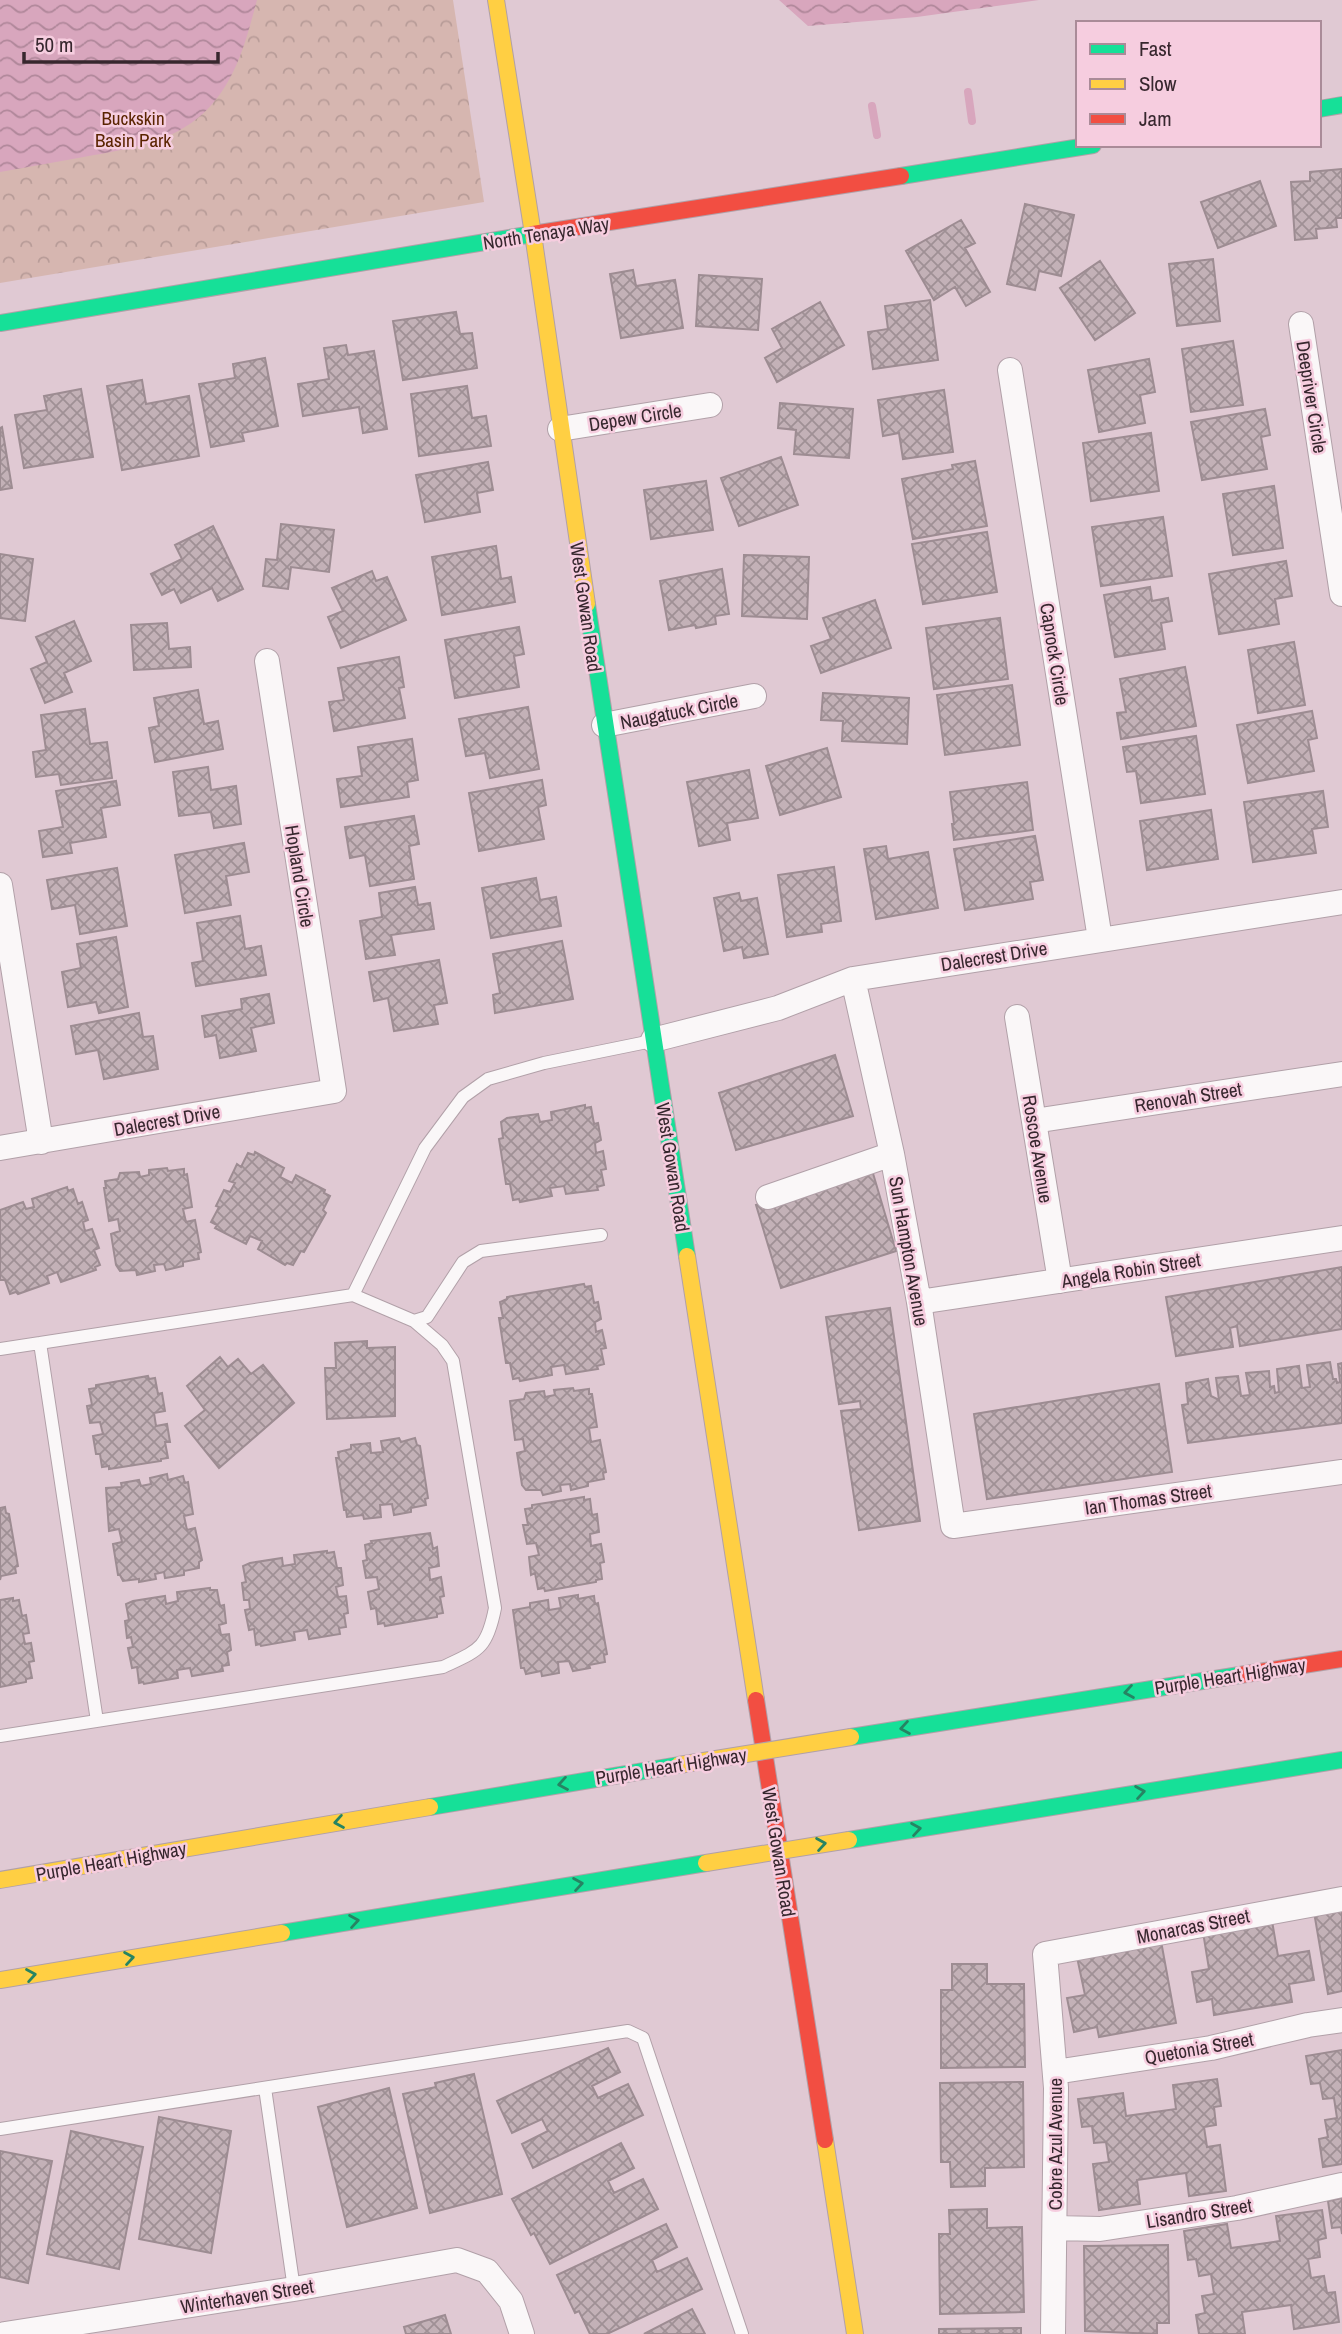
<svg xmlns="http://www.w3.org/2000/svg" width="1342" height="2334" font-family="'Archivo Narrow',sans-serif">
<style>
.park{fill:url(#park-crowns)}
.water{fill:url(#water-waves)}
.lines{fill:none;stroke-linecap:round;stroke-linejoin:round}
.stream{stroke:#d8a6bd;stroke-width:8}
.building{fill:url(#building-cross-hatch);stroke:#9d8c92;stroke-width:2}
.lane-casing{stroke:#b1a0a8;stroke-width:14}
.street-casing{stroke:#b1a0a8;stroke-width:26}
.fast-casing{stroke:#b1a0a8;stroke-width:18}
.slow-casing{stroke:#b1a0a8;stroke-width:18}
.jam-casing{stroke:#b1a0a8;stroke-width:18}
.lane{stroke:#faf7f8;stroke-width:12}
.street{stroke:#faf7f8;stroke-width:24}
.fast{stroke:#16e098;stroke-width:16}
.slow{stroke:#ffcf43;stroke-width:16}
.jam{stroke:#f24e42;stroke-width:16}
.slow-bridge-casing{stroke:#b1a0a8;stroke-width:18;stroke-linecap:butt}
.slow-bridge{stroke:#ffcf43;stroke-width:16}
.oneway{stroke:#268463}
.labels{text-anchor:middle;stroke-width:5;stroke-linejoin:round;paint-order:stroke}
.park-label{font-size:19px;fill:#5a2400;stroke:#f6cddf}
.street-label{font-size:19px;fill:#37272e;stroke:#f6cddf}
</style>
<defs>
<pattern id="park-crowns" width="20" height="18" patternUnits="userSpaceOnUse" patternTransform="scale(1.75)"><rect width="20" height="18" fill="#d6b6b0"/><path d="M2 6a3 3 0 1 1 6 0M12 15a3 3 0 1 1 6 0" fill="none" stroke="#b89c98"/></pattern>
<pattern id="water-waves" width="16" height="10" patternUnits="userSpaceOnUse" patternTransform="scale(1.75)"><rect width="16" height="10" fill="#d8a6bd"/><path d="M0 5q4-4 8 0t8 0" fill="none" stroke="#b0879a"/></pattern>
<pattern id="building-cross-hatch" width="8" height="8" patternUnits="userSpaceOnUse" patternTransform="scale(1.75)"><rect width="8" height="8" fill="#c3b1b7"/><path d="M0 0l8 8M0 8l8-8" fill="none" stroke="#9f9095"/></pattern>
</defs>
<rect width="100%" height="100%" fill="#e0c9d3"/>
<path class="park" d="M0 0H453L484 202 0 283Z"/>
<path class="water" d="M0 0H257C249 29 242 59 226 85 194 138 145 146 89 156 60 161 30 167 0 172Z
M779 0H1039L917 17 808 26Z"/>
<g class="lines">
<path class="stream" d="M968 92 972 121
M872 106 877 135"/>
</g>
<path class="building" d="M1342 169V218H1336L1337 227 1316 229 1317 238 1295 240 1291 182 1310 181V172Z
M1260 181 1276 226 1218 248 1201 202Z
M1025 204 1074 215 1061 276 1039 271 1035 290 1007 284Z
M961 220 975 243 965 248 990 292 966 306 955 287 934 300 906 251Z
M1213 259 1220 321 1177 326 1169 264Z
M1100 261 1135 313 1095 340 1060 288Z
M633 270 636 286 675 280 683 328 621 338 610 274Z
M699 275 762 279 758 330 696 326Z
M930 300 938 360 873 369 868 332 888 329 885 306Z
M820 302 844 345 777 382 765 358 782 348 772 329Z
M456 312 460 334 472 333 477 368 403 380 393 321Z
M1233 341 1243 405 1191 412 1182 349Z
M346 345 348 355 374 351 387 429 363 433 359 407 303 416 298 384 329 379 324 348Z
M265 358 278 426 242 433 244 441 211 447 199 384 235 378 233 364Z
M1149 359 1155 392 1140 395 1145 423 1099 432 1088 370Z
M142 380 146 404 189 396 199 456 122 470 107 386Z
M467 386 472 418 486 416 491 446 419 456 411 394Z
M81 389 93 457 24 468 15 415 47 410 44 396Z
M944 390 953 452 903 459 899 433 883 436 878 400Z
M780 403 853 409 849 458 794 454 796 430 778 428Z
M1265 409 1270 435 1261 437 1267 469 1202 480 1191 422Z
M2 427 12 488 0 490V428Z
M1151 433 1159 491 1091 501 1083 443Z
M781 457 798 505 739 526 721 478Z
M975 461 987 526 913 539 902 479 953 469 952 465Z
M488 462 493 490 477 493 480 512 425 522 416 475Z
M706 481 713 530 651 539 644 490Z
M1274 486 1283 548 1233 555 1223 494Z
M1163 517 1172 576 1101 586 1092 527Z
M281 524 334 530 329 572 291 567 288 589 263 586 266 559 277 560Z
M213 526 243 589 218 601 212 588 181 603 174 589 162 595 151 574 182 559 175 545Z
M987 532 997 592 923 604 912 544Z
M496 546 501 579 511 577 515 602 442 615 432 557Z
M0 554 33 559 25 621 0 618Z
M744 555 809 557 807 619 742 616Z
M1286 561 1292 596 1275 599 1279 624 1219 634 1209 574Z
M722 569 729 614 715 616 716 624 696 628 695 625 669 630 660 581Z
M372 571 376 581 387 577 406 620 341 648 328 617 343 611 332 588Z
M1150 587 1152 601 1168 598 1172 621 1161 623 1165 649 1115 657 1104 595Z
M875 600 891 648 821 673 811 646 831 639 823 618Z
M1000 618 1008 679 934 689 926 628Z
M74 621 91 661 64 673 72 692 45 703 31 669 47 662 36 637Z
M167 623 169 649 190 647 191 667 134 670 131 625Z
M519 627 524 654 514 656 519 687 455 698 445 640Z
M1294 642 1305 705 1258 713 1248 650Z
M399 657 404 687 399 688 405 718 334 731 329 702 344 700 338 668Z
M1185 667 1196 726 1121 739 1117 713 1126 712 1120 679Z
M1012 685 1020 745 945 755 937 695Z
M198 690 204 724 218 721 223 749 155 762 149 728 159 726 154 698Z
M823 693 909 698 907 744 842 741 843 721 821 720Z
M528 707 539 769 490 778 485 753 466 756 459 719Z
M85 709 90 744 107 742 112 778 61 785 59 774 36 777 33 752 46 750 41 715Z
M1312 711 1317 738 1308 740 1314 771 1248 783 1237 725Z
M1196 736 1205 794 1141 803 1136 771 1127 772 1123 747Z
M412 739 418 780 407 782 409 797 341 807 337 779 362 776 358 747Z
M827 748 841 797 780 815 766 766Z
M208 767 211 790 236 786 241 824 214 828 211 812 179 816 173 772Z
M749 770 758 818 727 823 730 840 699 846 687 782Z
M542 780 546 805 538 807 544 839 479 851 469 793Z
M116 781 120 805 101 808 106 837 70 843 72 853 43 857 39 831 63 827 56 791Z
M1027 782 1033 830 954 840 952 824H954L950 792Z
M1323 791 1328 827 1312 829 1316 853 1253 862 1244 802Z
M1211 810 1218 859 1147 870 1140 821Z
M414 816 419 844 409 846 414 879 370 886 365 855 350 858 345 827Z
M1035 836 1043 880 1030 882 1033 899 965 910 954 849Z
M244 843 249 872 226 876 231 905 185 913 175 855Z
M886 846 888 859 928 852 938 908 876 919 864 849Z
M834 867 841 921 821 924 822 932 787 937 778 875Z
M117 868 127 926 80 934 75 905 52 909 47 880Z
M536 878 540 900 556 897 561 926 491 938 482 888Z
M415 887 418 905 430 903 434 929 391 935 395 955 366 959 360 921 382 917 379 893Z
M739 893 741 901 757 898 768 954 744 958 742 947 724 951 714 898Z
M240 916 245 949 261 946 266 975 196 986 192 963 203 961 197 923Z
M116 937 128 1007 99 1013 96 1002 68 1007 62 972 81 968 77 944Z
M562 941 573 999 495 1013 493 995 500 993 493 954Z
M439 960 447 1003 434 1005 438 1024 394 1031 388 998 374 1001 369 972Z
M269 994 274 1023 251 1028 256 1051 220 1058 216 1035 205 1037 202 1016 242 1009 241 999Z
M139 1013 143 1037 153 1036 158 1069 104 1079 98 1050 76 1054 71 1026Z
M835 1055 853 1116 736 1150 719 1093Z
M585 1105V1108L591 1107 594 1124 598 1123 601 1140 595 1143 596 1153 603 1151 606 1169 601 1170 604 1185 597 1187 598 1190 566 1194 564 1186 550 1188 552 1196 520 1202 519 1199 513 1200 510 1184H506L499 1139 503 1138 501 1122 507 1118 538 1114 540 1122 552 1120 551 1112Z
M255 1152 284 1168 280 1177 292 1183 296 1175 325 1190 324 1193 330 1196 323 1210 326 1213 304 1252 301 1251 293 1265 287 1263 285 1265 258 1249 262 1241 250 1236 246 1244 215 1228 217 1225 211 1222 219 1207 216 1206 224 1190 230 1192 235 1183 229 1181 237 1164 241 1167 248 1153 254 1155Z
M167 1168 168 1171 184 1169V1175L187 1174 192 1207 183 1209 186 1222 195 1220 201 1252 198 1253 199 1259 183 1262V1266L166 1270 164 1264 154 1265 155 1271 137 1275 136 1270 120 1271 116 1265 111 1234 120 1231 118 1219 109 1221 104 1188H106L105 1181 118 1179 120 1173 139 1172 140 1177 149 1175V1170Z
M872 1170 896 1251 781 1288 756 1205Z
M67 1187 68 1191 73 1189 78 1204 82 1202 88 1220 83 1222 85 1231 92 1229 99 1248 94 1250 100 1265 95 1267 96 1270 61 1282 57 1272 47 1276 49 1283 18 1294 16 1292 10 1294 5 1280H0V1210L23 1202 26 1209 34 1207 32 1199Z
M1342 1267V1329L1240 1346 1237 1326 1230 1328 1233 1347 1176 1356 1166 1297Z
M584 1284 585 1287 591 1286 594 1303 598 1302 601 1319 595 1322 596 1332 602 1330 606 1348 601 1349 604 1364 597 1366 598 1369 566 1374 564 1365 551 1367 552 1375 520 1381 519 1378 513 1379 510 1363H506L499 1318H503L500 1302 507 1299V1297Z
M890 1308 920 1521 859 1530 841 1411 861 1409 860 1401 839 1404 826 1317Z
M367 1341V1348L395 1347V1416L327 1419 325 1368H336L335 1343Z
M220 1357 228 1367 238 1359 251 1374 263 1365 294 1403 219 1468 185 1426 205 1410 187 1386Z
M1330 1362 1333 1379H1336L1337 1383 1340 1382 1338 1364 1342 1363V1423L1188 1443 1182 1405 1188 1404 1186 1383 1208 1379 1211 1396 1219 1400 1216 1378 1238 1376 1241 1396 1250 1395 1246 1373 1269 1371 1270 1387 1274 1386 1275 1393 1279 1392 1277 1369 1299 1366 1302 1388 1310 1387 1307 1365Z
M148 1376 149 1379 155 1378 158 1394 162 1393 165 1411 154 1413 156 1426 167 1424 170 1442H165L168 1458 161 1459V1461L109 1469V1466L102 1467 100 1454H96L93 1436 103 1434 100 1422 90 1423 87 1406 92 1405 89 1389 96 1388V1385Z
M1159 1384 1172 1472 987 1499 974 1414Z
M573 1388 574 1391 589 1389V1394H592L597 1427 589 1428 591 1442 600 1440 606 1472 603 1473 604 1479 588 1482V1486L571 1490 570 1484 560 1485 561 1491 543 1495 541 1490H526L522 1485 517 1453 525 1451 523 1439 515 1440 510 1401 524 1399 526 1393 544 1391 545 1397 555 1395 554 1390Z
M399 1438 401 1442 415 1438 417 1445 420 1446 428 1498 425 1499 426 1505 411 1508V1512L394 1515 392 1504 380 1505 381 1517 364 1519 363 1515 347 1517 346 1510H344L336 1458H339L338 1452 351 1449V1445L370 1443 371 1453 383 1452 381 1441Z
M167 1474 168 1480 183 1476 185 1483 188 1482 193 1514 184 1516 187 1530 195 1528 202 1560 199 1562V1568L184 1571V1575L165 1578 164 1572 155 1574 156 1579 139 1582V1579L123 1581 120 1575H118L113 1544 122 1542 119 1529 109 1531 106 1488 122 1487 121 1483 139 1480 141 1486 151 1484 150 1478Z
M584 1497V1500L590 1499 592 1515 597 1514 599 1532 590 1534 591 1546 601 1544 604 1562 600 1563 602 1579 596 1580V1582L545 1591 544 1588 538 1589 535 1573 531 1575 529 1557 539 1555 536 1543 527 1544 523 1525H528L525 1509 532 1508V1505Z
M5 1507 6 1513 9 1514 18 1566 15 1567 16 1573 1 1576 0 1580V1508Z
M430 1533 433 1549 437 1547 439 1566 429 1568 430 1580 441 1577 444 1596 440 1597 443 1613 437 1614V1617L385 1626 384 1623 378 1624 376 1608 371 1609 368 1592 379 1589 377 1577 366 1578 363 1561 367 1560 365 1545 372 1543 371 1541Z
M327 1551V1553L334 1552 337 1568H341L343 1585 336 1587 338 1597 346 1596 348 1613 344 1614 346 1627 339 1628 340 1634 309 1639 307 1630 294 1632 295 1640 261 1646 260 1644 256 1645 254 1629 249 1630 245 1610 250 1609 249 1600H244L242 1583 246 1582 243 1566 250 1563 282 1558 283 1566 295 1564 294 1555Z
M210 1588V1590H217L220 1606 224 1605 226 1623 219 1625 221 1635 229 1634 231 1650 227 1652 229 1665 222 1666 223 1671 192 1676 190 1668 177 1670 178 1678 144 1684 143 1682 139 1683 137 1667 132 1668 128 1648 133 1647 131 1637 127 1638 125 1621 129 1620 126 1604 133 1601 165 1596 166 1604 178 1601 177 1592Z
M578 1595V1599L594 1596 595 1604 598 1603 607 1654 604 1655 605 1662 589 1665 590 1668 573 1671 569 1661 558 1662 559 1673 542 1676 541 1671 526 1674 524 1668H521L513 1610 530 1607V1603L548 1600 549 1610 561 1608 559 1598Z
M13 1598V1601L19 1600 22 1616 26 1615 29 1633 23 1634 25 1644 31 1643 34 1661 29 1662 32 1678 26 1679V1682L0 1687V1600Z
M1342 1907V1991L1328 1994 1314 1912Z
M1272 1921 1278 1956 1309 1951 1314 1980 1289 1984 1292 2002 1214 2015 1212 1999 1197 2002 1192 1972 1209 1969 1203 1932Z
M1161 1941 1176 2023 1099 2037 1097 2027 1074 2032 1067 1998 1085 1995 1077 1957Z
M952 1964H987V1984H1024L1025 2067 941 2068V1990H952Z
M608 2048 620 2072 592 2086 598 2098 628 2084 643 2115 533 2168 522 2144 548 2131 542 2119 512 2133 497 2101Z
M1342 2050V2164L1323 2167 1319 2139 1328 2137 1325 2120 1337 2118 1334 2098 1323 2099 1320 2083 1311 2084 1306 2056Z
M474 2074 502 2194 430 2213 403 2094 436 2087 435 2083Z
M1217 2079 1221 2106 1214 2107 1216 2125 1204 2127 1207 2147 1220 2145 1226 2191 1189 2196 1186 2173 1137 2180 1140 2204 1099 2210 1093 2164 1109 2162 1106 2142 1094 2143 1092 2126 1082 2127 1078 2099 1123 2093 1126 2116 1176 2109 1173 2085Z
M1023 2082 1024 2167 985 2168V2186L951 2187 950 2162H941L940 2083Z
M389 2088 417 2208 347 2227 318 2107Z
M159 2117 231 2131 211 2253 139 2239Z
M71 2131 143 2147 119 2269 47 2254Z
M621 2143 634 2168 608 2181 614 2193 643 2179 658 2209 550 2264 534 2233 531 2235 512 2199Z
M0 2151 52 2161 28 2283 0 2277Z
M1342 2198V2234L1341 2227 1332 2228 1328 2201Z
M987 2209V2228L1022 2227 1024 2312 940 2314 939 2234H950L949 2210Z
M1322 2210 1326 2238 1318 2240 1320 2257 1308 2259 1311 2278 1324 2276 1327 2293 1335 2292 1339 2322 1294 2329 1291 2305 1242 2312 1245 2334H1199L1196 2315 1205 2313 1202 2296 1214 2294 1211 2274 1199 2276 1196 2259 1188 2260 1184 2231 1227 2224 1231 2248 1280 2241 1276 2216Z
M666 2224 677 2247 652 2260 657 2272 687 2258 702 2289 607 2334H590L579 2311 575 2313 557 2275Z
M1168 2245 1169 2323H1157V2334L1085 2331 1084 2246Z
M692 2309 705 2334H644Z
M445 2315 451 2334H406L404 2327Z
M1021 2328V2334H939V2329Z"/>
<g class="lines">
<defs>
<path id="lane" d="M353 1295 425 1148 463 1097 488 1079 544 1063 652 1041
M40 1343 97 1721
M0 1349 353 1295 414 1321 427 1317 463 1262 481 1251 601 1235
M0 1736 443 1667C479 1650 487 1649 495 1608L453 1361 442 1345 414 1321
M265 2088 294 2289
M0 2129 628 2031 643 2038 742 2334"/>
<path id="street" d="M1301 324 1342 594
M1010 370 1100 939
M560 429 710 405
M604 725 754 696
M0 885 41 1142
M853 979 892 1154 919 1302 953 1526 1342 1472
M1017 1017 1060 1281
M653 1040 778 1008 853 979 1342 902
M1034 1121 1342 1074
M0 1148 334 1091 267 661
M768 1197 892 1154
M919 1302 1342 1238
M1055 2072 1211 2048 1308 2025 1342 2020
M1055 2228 1100 2229 1237 2208 1342 2185
M5 2334 294 2289 457 2260 487 2271 511 2301 522 2334
M1053 2334 1056 2088 1045 1954 1342 1899"/>
<path id="fast" d="M1319 109 1342 105
M901 176 1093 145
M0 323 533 234
M587 604 687 1256
M851 1737 1240 1675
M430 1807 679 1765
M849 1840 1342 1760
M282 1933 706 1863"/>
<path id="slow" d="M496 0 533 234 587 604
M687 1256 756 1700
M0 1880 430 1807
M0 1980 282 1933
M825 2140 855 2334"/>
<path id="jam" d="M533 234 901 176
M1240 1675 1342 1659
M756 1700 825 2140"/>
</defs>
<use href="#lane" class="lane-casing"/>
<use href="#street" class="street-casing"/>
<use href="#fast" class="fast-casing"/>
<use href="#slow" class="slow-casing"/>
<use href="#jam" class="jam-casing"/>
<use href="#lane" class="lane"/>
<use href="#street" class="street"/>
<use href="#fast" class="fast"/>
<use href="#slow" class="slow"/>
<use href="#jam" class="jam"/>
<defs>
<path id="slow-bridge" d="M679 1765 851 1737
M706 1863 849 1840"/>
</defs>
<use href="#slow-bridge" class="slow-bridge-casing"/>
<use href="#slow-bridge" class="slow-bridge"/>
</g>
<defs><path id="oneway-chevron" d="M-2-3.5L2.5 0L-2 3.5" fill="none" stroke-width="1.6" stroke-linecap="round" stroke-linejoin="round" transform="scale(1.75)"/></defs>
<g class="oneway">
<use href="#oneway-chevron" transform="translate(1129 1692) rotate(171)"/>
<use href="#oneway-chevron" transform="translate(905 1728) rotate(171)"/>
<use href="#oneway-chevron" transform="translate(563 1784) rotate(170)"/>
<use href="#oneway-chevron" transform="translate(1140 1792) rotate(-9)"/>
<use href="#oneway-chevron" transform="translate(339 1822) rotate(170)"/>
<use href="#oneway-chevron" transform="translate(916 1829) rotate(-9)"/>
<use href="#oneway-chevron" transform="translate(821 1844) rotate(-9)"/>
<use href="#oneway-chevron" transform="translate(578 1884) rotate(-9)"/>
<use href="#oneway-chevron" transform="translate(354 1921) rotate(-9)"/>
<use href="#oneway-chevron" transform="translate(129 1958) rotate(-9)"/>
<use href="#oneway-chevron" transform="translate(31 1975) rotate(-10)"/>
</g>
<g class="labels">
<g class="park-label">
<text x="133" y="125">Buckskin<tspan x="133" dy="22">Basin Park</tspan></text>
</g>
<g class="street-label">
<text transform="translate(546 233) rotate(-9)" y="7">North Tenaya Way</text>
<text transform="translate(1312 397) rotate(81)" y="7">Deepriver Circle</text>
<text transform="translate(635 417) rotate(-9)" y="7">Depew Circle</text>
<text transform="translate(586 607) rotate(82)" y="7">West Gowan Road</text>
<text transform="translate(1055 654) rotate(81)" y="7">Caprock Circle</text>
<text transform="translate(679 711) rotate(-11)" y="7">Naugatuck Circle</text>
<text transform="translate(300 876) rotate(81)" y="7">Hopland Circle</text>
<text transform="translate(994 956) rotate(-9)" y="7">Dalecrest Drive</text>
<text transform="translate(1188 1097) rotate(-9)" y="7">Renovah Street</text>
<text transform="translate(167 1120) rotate(-10)" y="7">Dalecrest Drive</text>
<text transform="translate(1038 1149) rotate(81)" y="7">Roscoe Avenue</text>
<text transform="translate(673 1167) rotate(81)" y="7">West Gowan Road</text>
<text transform="translate(909 1251) rotate(80)" y="7">Sun Hampton Avenue</text>
<text transform="translate(1131 1270) rotate(-9)" y="7">Angela Robin Street</text>
<text transform="translate(1148 1499) rotate(-8)" y="7">Ian Thomas Street</text>
<text transform="translate(1230 1676) rotate(-9)" y="7">Purple Heart Highway</text>
<text transform="translate(671 1766) rotate(-9)" y="7">Purple Heart Highway</text>
<text transform="translate(779 1852) rotate(81)" y="7">West Gowan Road</text>
<text transform="translate(111 1861) rotate(-10)" y="7">Purple Heart Highway</text>
<text transform="translate(1193 1926) rotate(-11)" y="7">Monarcas Street</text>
<text transform="translate(1199 2048) rotate(-10)" y="7">Quetonia Street</text>
<text transform="translate(1055 2144) rotate(-90)" y="7">Cobre Azul Avenue</text>
<text transform="translate(1199 2213) rotate(-9)" y="7">Lisandro Street</text>
<text transform="translate(247 2296) rotate(-9)" y="7">Winterhaven Street</text>
</g>
</g>
<rect x="1076" y="21" width="245" height="126" fill="#f6cddf" stroke="#aa8b98" stroke-width="2"/>
<rect x="1090" y="44" width="35" height="10" fill="#16e098" stroke="#aa8b98" stroke-width="2"/>
<text x="1139" y="56" font-size="21" fill="#37272e">Fast</text>
<rect x="1090" y="79" width="35" height="10" fill="#ffcf43" stroke="#aa8b98" stroke-width="2"/>
<text x="1139" y="91" font-size="21" fill="#37272e">Slow</text>
<rect x="1090" y="114" width="35" height="10" fill="#f24e42" stroke="#aa8b98" stroke-width="2"/>
<text x="1139" y="126" font-size="21" fill="#37272e">Jam</text>
<path d="M24 52v10h194v-10" fill="none" stroke="#37272e" stroke-width="3.5"/>
<text x="35" y="52" font-size="21" fill="#37272e" stroke="#f6cddf" stroke-width="5" paint-order="stroke">50 m</text>
</svg>
